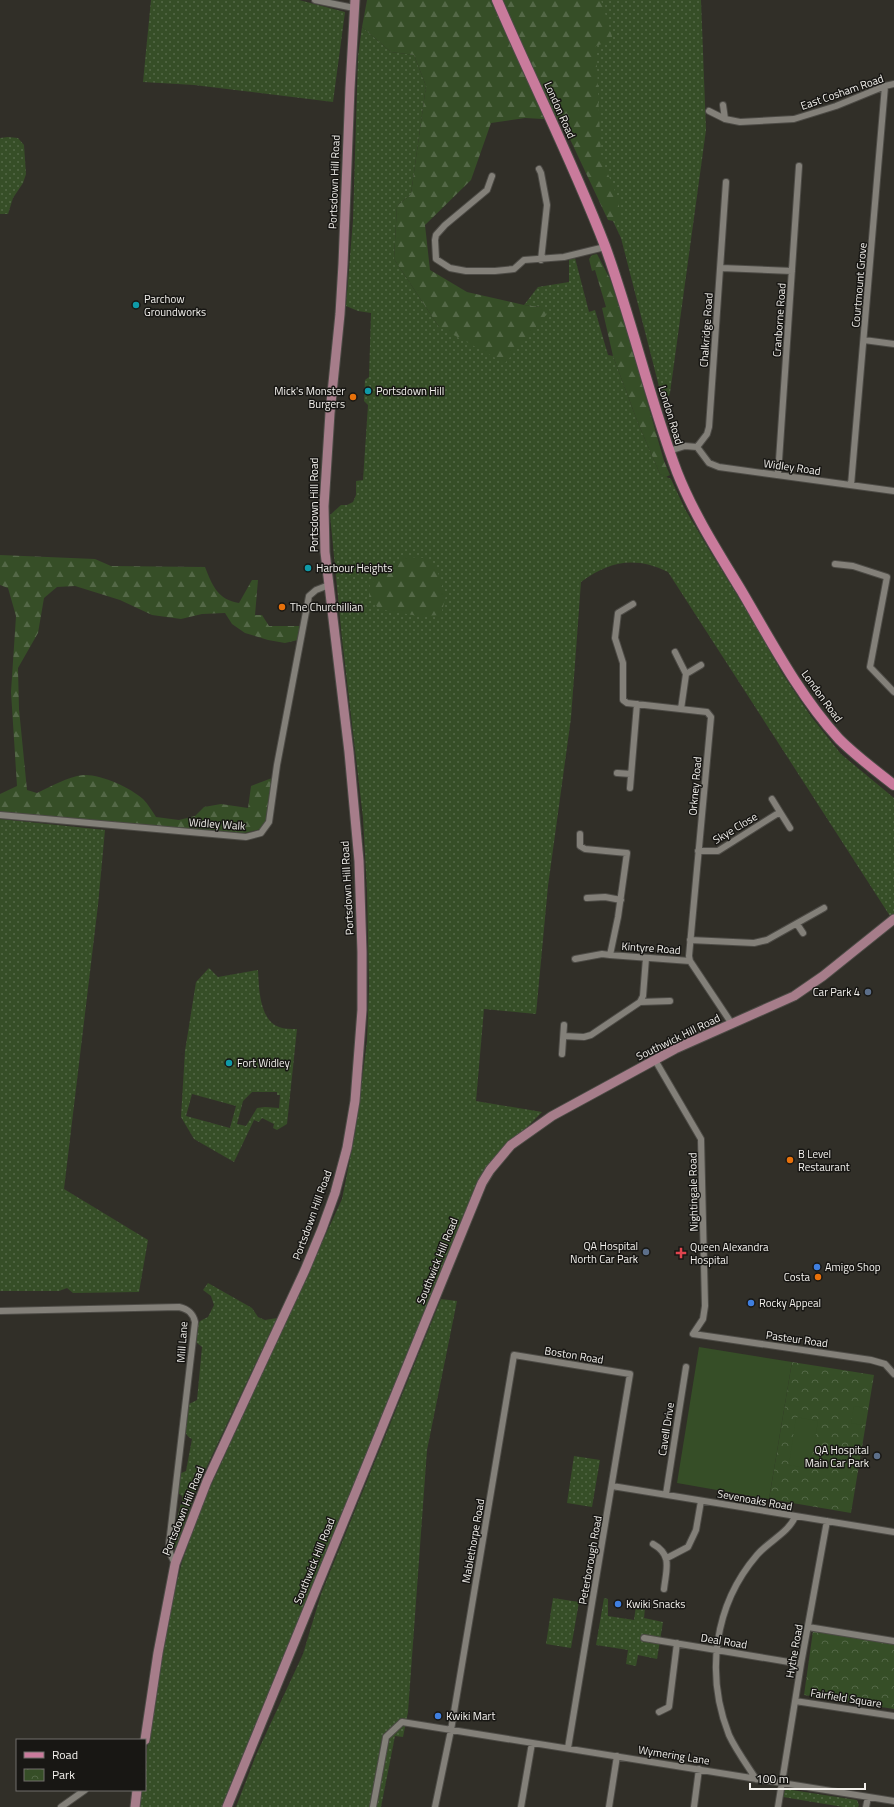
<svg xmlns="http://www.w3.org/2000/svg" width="894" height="1807" font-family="'Titillium Web',sans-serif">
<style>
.grass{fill:url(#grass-dots);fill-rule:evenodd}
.forest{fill:url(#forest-firs)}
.park{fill:url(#park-crowns)}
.garden{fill:#364e27}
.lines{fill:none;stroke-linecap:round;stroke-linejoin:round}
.street-casing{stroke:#4d4b46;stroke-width:8}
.secondary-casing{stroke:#4d4b46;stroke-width:11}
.primary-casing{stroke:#4d4b46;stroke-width:12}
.street{stroke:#838079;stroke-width:6}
.secondary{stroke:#a67d8a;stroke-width:9}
.primary{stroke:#c97b9c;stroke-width:10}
.culture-dot{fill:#0f9aa8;stroke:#181714;stroke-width:1.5}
.food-dot{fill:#e8710a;stroke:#181714;stroke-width:1.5}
.service-dot{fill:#5c6f8a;stroke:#181714;stroke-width:1.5}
.health-dot{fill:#e0444e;stroke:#181714;stroke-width:1.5}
.shop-dot{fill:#3f7fe0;stroke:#181714;stroke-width:1.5}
.labels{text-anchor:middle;stroke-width:3;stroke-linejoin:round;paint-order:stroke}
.street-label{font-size:11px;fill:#f3f1ed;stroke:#181714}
.poi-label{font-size:11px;fill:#f3f1ed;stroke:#181714;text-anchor:start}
</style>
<defs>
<pattern id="grass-dots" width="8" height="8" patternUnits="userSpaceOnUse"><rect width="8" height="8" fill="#364e27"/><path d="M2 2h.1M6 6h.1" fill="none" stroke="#546847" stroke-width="1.8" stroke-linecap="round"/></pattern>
<pattern id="forest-firs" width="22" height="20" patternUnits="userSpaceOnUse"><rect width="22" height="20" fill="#364e27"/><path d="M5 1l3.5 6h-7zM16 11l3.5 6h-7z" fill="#546847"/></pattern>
<pattern id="park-crowns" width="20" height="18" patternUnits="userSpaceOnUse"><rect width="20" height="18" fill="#364e27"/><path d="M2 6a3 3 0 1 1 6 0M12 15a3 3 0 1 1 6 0" fill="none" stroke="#546847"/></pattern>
</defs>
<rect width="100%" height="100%" fill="#312f28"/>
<path class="grass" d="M151 0H299L345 12 333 102 194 85 143 82Z
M508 0H701L706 130 670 393 664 406 621 238Z
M362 27 391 52 414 55 426 86 411 194 397 206 394 259 439 327 541 307 524 305 538 287 569 282V259L575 258 589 312 595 310 608 355 613 356 638 423 660 474 671 479 685 509 708 548 756 626 782 673 810 715 841 754 894 798V914L890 916 668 572C635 556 610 561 581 582L571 718 548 886 536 1014 484 1009 476 1101 542 1112 484 1171 389 1398 222 1807H139L141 1790H145L147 1749 170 1610 182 1562 203 1503 342 1199 355 1134 367 1041 369 986 367 891 363 818 342 639 330 515 341 505H347L353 502 356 495V481L363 480 368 405 364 401 365 380 369 377 371 313 358 311 346 306 353 220 358 56Z
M8 137 18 138 24 145 26 174 23 183 13 198 8 214H0V138Z
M0 819 105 830 98 905 64 1189 148 1240 139 1292 73 1293 67 1288 59 1291H0Z
M209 968 218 977 258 970C259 987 259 1020 279 1027 284 1029 291 1029 297 1029L287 1124 277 1130 273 1128 274 1124 262 1118 259 1122 254 1120 234 1162 194 1139 181 1117 185 1051 196 982ZM252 1092H277V1095H280L279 1108 265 1107 257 1108 246 1126 237 1124 243 1101ZM192 1094 236 1106 230 1128 186 1116Z
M208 1283 252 1308 258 1317 265 1320 277 1318 200 1481 176 1547 173 1548 171 1545 173 1533 182 1500V1496L178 1493 179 1474 186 1471 192 1439C180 1433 186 1419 188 1407L189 1404 197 1400 202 1347 197 1343 195 1340 196 1328 200 1321 208 1317 214 1305 211 1296 203 1290Z
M441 1299 457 1301 427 1450 408 1712 403 1737 395 1736 381 1807H236L256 1755 303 1654 321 1594Z
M574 1456 600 1460 592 1507 567 1503Z
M553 1598 579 1602 571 1648 546 1644Z
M604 1598 608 1599V1616L634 1620 636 1606 645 1608 644 1618 663 1622 657 1659 638 1655 636 1666 626 1664 628 1650 596 1645Z
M785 1789 857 1800 859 1805 858 1807H843L783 1797Z"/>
<path class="forest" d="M367 0H601L613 40 596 46 601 157 619 201V222L608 220 561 120 525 118 491 123 471 180 425 225 430 270 467 292 524 305 541 307 547 314 505 363 439 327 394 259 397 206 411 194 426 86 414 55 391 52 362 27Z
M597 254 610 279 629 338 664 461 670 475 666 477 660 474 638 423 613 356 602 308 606 307 595 270 592 271 589 259 592 255Z
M0 555 95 559 111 566 205 567C212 585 218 600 239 603L252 580H258L255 615H262L269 626H301L298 640 285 643 268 640 245 633 232 624 225 613 202 614 181 619 152 615 120 600 75 586 57 587 44 598 38 633 18 668 19 709 27 790 37 793C52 786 67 777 83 775 101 774 131 788 143 799 148 804 152 811 156 817L179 820 195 816 204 807 221 804 248 808 251 786 272 778 266 820 261 829 241 834 0 814V794L17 786 11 692 16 616 8 588 0 585Z
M404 557 425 558 437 570 446 595 441 615 418 616 379 609 369 598 370 585 382 571Z"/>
<path class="park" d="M792 1362 874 1375 851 1513 769 1499Z
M813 1631 894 1644V1709L804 1695Z"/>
<path class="garden" d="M699 1347 792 1362 769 1499 677 1483Z
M854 1406 865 1408 862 1425 851 1423Z
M796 1417 818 1421 810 1469 789 1465Z"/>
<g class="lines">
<defs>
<path id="street" d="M315 0 354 8
M723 105 725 119
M709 111 725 119 740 122 794 119 836 106 885 86 894 84
M539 169 541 173 547 205 541 260
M492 176 487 190 445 225 436 235 435 240 436 259 450 268 466 271H495L514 269 524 260 564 257 605 247
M721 268 792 271
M864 340 894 344
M697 447 709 463 719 467 894 491
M669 451 685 446 697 447 707 434 709 427 726 182
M778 475 799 166
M851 485 885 86
M835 564 853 566 887 577 870 667 894 692
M633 604 618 613 615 638 623 663V700L627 703 707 712 711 717 689 956 690 961 732 1024
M675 652 686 674 681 709
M686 674 701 665
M617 773 631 774
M630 788 637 704
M772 799 780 812
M0 815 246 837 261 833 269 822 277 765 309 596 316 590 329 585
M580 834V846L585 849 627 853 618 917 610 955 690 961
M698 851H718L780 812 790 828
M587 898 605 897 621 900
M797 924 803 933
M690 940 754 943 767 940 824 908
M575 959 602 954 610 955
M640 1002 670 1001
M564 1036 584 1037 591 1035 640 1002 643 996 646 958
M562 1054 564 1025
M655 1060 701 1139 705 1306 703 1319 693 1334 871 1360 885 1364 894 1374
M0 1311 179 1307C188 1309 193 1313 195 1322L169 1544 170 1553 175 1564
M612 1486 894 1532
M666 1494 686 1367
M653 1544C673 1555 666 1570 664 1589
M667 1558 688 1547 696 1530 701 1501
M808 1627 894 1641
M644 1638 801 1664
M795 1701 894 1716
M659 1712 669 1707 677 1643
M756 1779C747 1765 736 1750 729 1735 705 1674 714 1605 757 1555 769 1541 788 1533 795 1517
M61 1807 85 1790
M373 1807 386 1737 402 1722 894 1801
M435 1807 451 1730 514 1355 630 1374 568 1748
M521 1807 532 1743
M609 1807 617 1756
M694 1807 699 1769
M778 1807 801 1664 827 1521
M866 1807 868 1797"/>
<path id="secondary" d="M145 1740 158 1653 175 1564 207 1481 305 1270 322 1229 335 1193 347 1148 355 1101 362 1010V952L359 861 349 752 329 585 325 552 324 506 330 413 340 314 343 264 350 88 355 0
M135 1807 137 1790
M227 1807 482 1183 490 1170 511 1145 552 1116 675 1049 794 996 823 976 894 919"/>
<path id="primary" d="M497 0C532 82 573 162 605 246 632 320 649 398 677 472 693 513 718 552 741 590 771 641 799 695 839 739 856 756 875 770 894 785"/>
</defs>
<use href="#street" class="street-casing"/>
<use href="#secondary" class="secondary-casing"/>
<use href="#primary" class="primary-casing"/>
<use href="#street" class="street"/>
<use href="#secondary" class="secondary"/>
<use href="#primary" class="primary"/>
</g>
<g class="culture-dot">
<circle cx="136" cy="305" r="4"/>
<circle cx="368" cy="391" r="4"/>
<circle cx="308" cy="568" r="4"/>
<circle cx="229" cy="1063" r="4"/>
</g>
<g class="food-dot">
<circle cx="353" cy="397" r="4"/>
<circle cx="282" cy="607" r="4"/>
<circle cx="790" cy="1160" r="4"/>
<circle cx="818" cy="1277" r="4"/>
</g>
<g class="service-dot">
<circle cx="868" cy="992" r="4"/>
<circle cx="646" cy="1252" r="4"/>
<circle cx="877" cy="1456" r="4"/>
</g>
<path class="health-dot" d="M679 1247h4v4h4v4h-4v4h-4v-4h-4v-4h4z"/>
<g class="shop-dot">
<circle cx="817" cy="1267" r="4"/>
<circle cx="751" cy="1303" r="4"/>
<circle cx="618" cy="1604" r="4"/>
<circle cx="438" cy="1716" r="4"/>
</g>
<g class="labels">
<g class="street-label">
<text transform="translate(842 92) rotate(-19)" y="4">East Cosham Road</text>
<text transform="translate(560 110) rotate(66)" y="4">London Road</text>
<text transform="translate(334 182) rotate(-88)" y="4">Portsdown Hill Road</text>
<text transform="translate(859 285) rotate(-85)" y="4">Courtmount Grove</text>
<text transform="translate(779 320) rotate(-86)" y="4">Cranborne Road</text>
<text transform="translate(706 330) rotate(-86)" y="4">Chalkridge Road</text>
<text transform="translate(671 415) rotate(73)" y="4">London Road</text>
<text transform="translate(792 467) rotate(8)" y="4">Widley Road</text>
<text transform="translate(314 505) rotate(-90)" y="4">Portsdown Hill Road</text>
<text transform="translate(822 696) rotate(54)" y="4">London Road</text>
<text transform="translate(695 786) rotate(-85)" y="4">Orkney Road</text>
<text transform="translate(217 824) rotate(4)" y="4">Widley Walk</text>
<text transform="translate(735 828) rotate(-31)" y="4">Skye Close</text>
<text transform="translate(347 888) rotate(-93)" y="4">Portsdown Hill Road</text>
<text transform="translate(651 948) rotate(4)" y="4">Kintyre Road</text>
<text transform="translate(678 1037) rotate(-26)" y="4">Southwick Hill Road</text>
<text transform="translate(693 1192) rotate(-91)" y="4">Nightingale Road</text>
<text transform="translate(312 1215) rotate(-70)" y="4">Portsdown Hill Road</text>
<text transform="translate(437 1261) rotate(-68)" y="4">Southwick Hill Road</text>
<text transform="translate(797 1339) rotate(8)" y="4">Pasteur Road</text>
<text transform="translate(182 1342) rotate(-86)" y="4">Mill Lane</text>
<text transform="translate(574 1355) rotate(9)" y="4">Boston Road</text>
<text transform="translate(666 1429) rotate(-81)" y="4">Cavell Drive</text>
<text transform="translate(755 1500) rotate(10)" y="4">Sevenoaks Road</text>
<text transform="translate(183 1511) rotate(-68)" y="4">Portsdown Hill Road</text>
<text transform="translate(473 1541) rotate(-80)" y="4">Mablethorpe Road</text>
<text transform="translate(590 1560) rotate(-80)" y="4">Peterborough Road</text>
<text transform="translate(314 1561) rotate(-68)" y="4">Southwick Hill Road</text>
<text transform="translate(724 1641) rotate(9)" y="4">Deal Road</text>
<text transform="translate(794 1651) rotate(-80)" y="4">Hythe Road</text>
<text transform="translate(846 1698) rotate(9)" y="4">Fairfield Square</text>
<text transform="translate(674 1755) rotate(9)" y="4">Wymering Lane</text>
</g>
<g class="poi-label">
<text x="144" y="303">Parchow<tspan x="144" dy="13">Groundworks</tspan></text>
<text x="345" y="395" text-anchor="end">Mick's Monster<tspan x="345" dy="13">Burgers</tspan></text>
<text x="376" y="395">Portsdown Hill</text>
<text x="316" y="572">Harbour Heights</text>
<text x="290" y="611">The Churchillian</text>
<text x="860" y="996" text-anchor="end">Car Park 4</text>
<text x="237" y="1067">Fort Widley</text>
<text x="798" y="1158">B Level<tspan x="798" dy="13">Restaurant</tspan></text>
<text x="638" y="1250" text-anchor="end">QA Hospital<tspan x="638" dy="13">North Car Park</tspan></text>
<text x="690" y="1251">Queen Alexandra<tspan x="690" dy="13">Hospital</tspan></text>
<text x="825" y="1271">Amigo Shop</text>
<text x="810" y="1281" text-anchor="end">Costa</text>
<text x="759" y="1307">Rocky Appeal</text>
<text x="869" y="1454" text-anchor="end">QA Hospital<tspan x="869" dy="13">Main Car Park</tspan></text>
<text x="626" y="1608">Kwiki Snacks</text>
<text x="446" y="1720">Kwiki Mart</text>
</g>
</g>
<rect x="16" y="1739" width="130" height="52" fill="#181714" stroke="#706e6b"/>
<rect x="24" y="1752" width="20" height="6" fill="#c97b9c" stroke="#706e6b"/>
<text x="52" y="1759" font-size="12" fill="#f3f1ed">Road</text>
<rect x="24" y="1769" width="20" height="12" fill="url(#park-crowns)" stroke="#706e6b"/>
<text x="52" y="1779" font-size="12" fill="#f3f1ed">Park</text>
<path d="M750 1783v6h115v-6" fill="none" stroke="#f3f1ed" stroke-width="2"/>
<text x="756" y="1783" font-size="12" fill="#f3f1ed" stroke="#181714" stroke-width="3" paint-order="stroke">100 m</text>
</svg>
